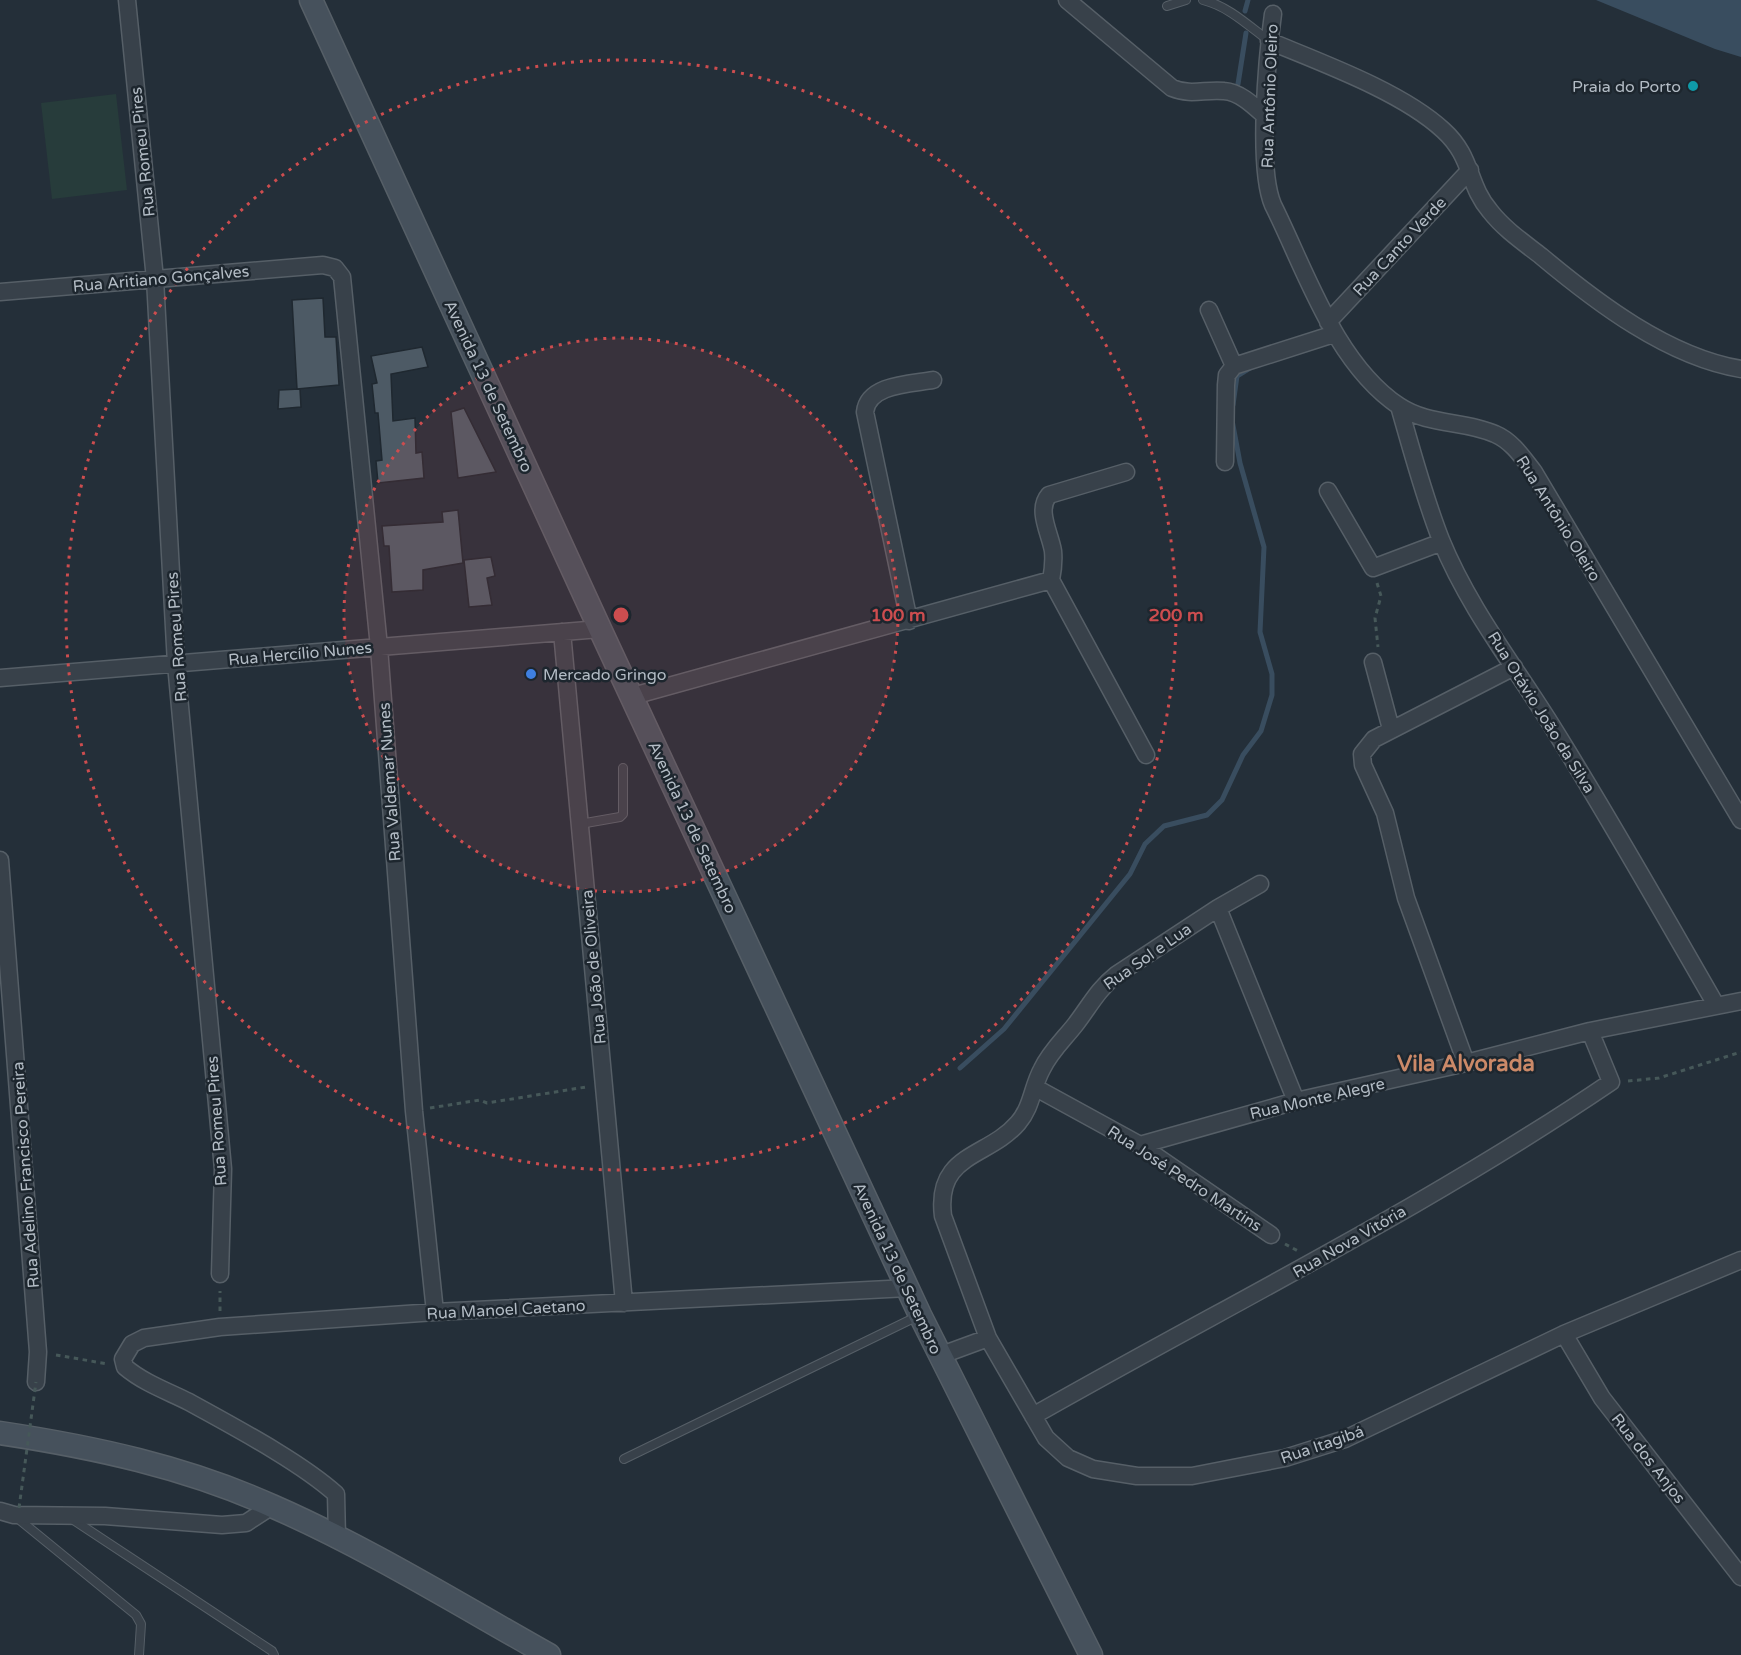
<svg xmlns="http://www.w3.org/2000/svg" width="1741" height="1655" font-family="'Varela Round',sans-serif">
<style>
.green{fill:#273c3b}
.water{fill:#394d5f}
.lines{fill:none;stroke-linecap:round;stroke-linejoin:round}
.stream{stroke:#394d5f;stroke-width:5}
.building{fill:#4d5a65;stroke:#1f2830;stroke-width:1.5}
.service-casing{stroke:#565f67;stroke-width:10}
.minor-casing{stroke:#565f67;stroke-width:19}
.secondary-casing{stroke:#565f67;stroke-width:25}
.path{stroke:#465859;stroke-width:3;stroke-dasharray:4.5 4.5;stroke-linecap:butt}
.service{stroke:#38414a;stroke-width:8}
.minor{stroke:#38414a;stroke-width:16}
.secondary{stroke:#46515c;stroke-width:22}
.path-bridge{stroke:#465859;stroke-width:3;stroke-dasharray:4.5 4.5;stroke-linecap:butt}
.ring{fill:none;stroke:#cd4d4f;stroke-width:3;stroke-dasharray:3 6}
.culture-dot{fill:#0f9aa8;stroke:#1d262e;stroke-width:2}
.shop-dot{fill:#3f7fe0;stroke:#1d262e;stroke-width:2}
.labels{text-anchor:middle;stroke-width:5;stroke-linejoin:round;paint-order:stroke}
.poi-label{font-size:16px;fill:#b3bcc5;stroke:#1d262e;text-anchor:end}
.street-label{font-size:16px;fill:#b3bcc5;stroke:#1d262e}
.district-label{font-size:22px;font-weight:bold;fill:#cb8968;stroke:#1d262e}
.centre{fill:#cd4d4f;stroke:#1d262e;stroke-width:3}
.ring-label{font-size:18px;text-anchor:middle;font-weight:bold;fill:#cd4d4f;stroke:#1d262e;stroke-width:5;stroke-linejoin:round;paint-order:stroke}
</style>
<rect width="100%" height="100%" fill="#242f39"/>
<path class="green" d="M116 94 127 190 52 199 41 103Z"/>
<path class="water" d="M1596 0H1741V57L1715 49Z"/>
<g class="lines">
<path class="stream" d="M1245 11 1248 0
M1238 84 1246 33
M1233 405 1237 376 1250 368
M960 1068 1004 1029 1130 874 1145 844 1164 826 1207 815 1222 800 1243 755 1261 731 1272 695V674L1260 632 1264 547 1240 463 1232 420"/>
</g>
<path class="building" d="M323 298 325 337H336L339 385 297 389 292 300Z
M422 347 428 367 391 374 393 421 415 418 416 453 422 452 424 478 378 483 376 461 382 460 378 413H375L372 384 377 383 371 356Z
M300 389 301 407 278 409 279 390Z
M464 408 496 472 458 478 451 412Z
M458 510 463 563 423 570V590L392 592 389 546H384L382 526 443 522 442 512Z
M491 557 495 576 487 578 492 605 469 607 464 560Z"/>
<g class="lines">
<defs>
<path id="service" d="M1203 0C1228 6 1249 26 1269 41
M1167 6 1186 0
M580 824 620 817 623 814V768
M624 1459 918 1316
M16 1517 136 1615 141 1624 139 1655
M72 1519 272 1651 274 1655"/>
<path id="minor" d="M127 0 155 279 176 664 223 1169 220 1274
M1067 0 1172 88C1191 96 1205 89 1224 91 1240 92 1254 106 1265 116
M1273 14C1267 57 1257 168 1273 205 1306 271 1335 363 1399 406 1429 426 1464 420 1495 434 1512 441 1523 458 1534 472L1741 820
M1269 41C1322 63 1402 92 1443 130 1473 157 1467 184 1490 211 1504 229 1523 242 1541 256 1596 302 1668 357 1741 369
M0 292 323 265 335 268 342 277 379 647 414 1111 435 1312
M1209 310 1234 366
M1328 322 1470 170
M1399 406C1412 451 1424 497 1441 540 1469 609 1517 669 1555 731 1611 821 1663 913 1716 1005
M1225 462 1226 385 1227 375 1234 366 1334 334
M1328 491 1373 568 1442 542
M1051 580C1053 570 1054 561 1053 551 1050 533 1036 510 1049 495L1126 472
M909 621 865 412C868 384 911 384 933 380
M562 632 624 1303
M1373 662 1391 729
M0 678 600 629
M633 696 1051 580 1146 755
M0 860 38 1352 36 1382
M1218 908 1260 884
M1466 1063 1406 898 1385 813 1363 765 1362 754 1374 739 1514 667
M1036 1088 1140 1145 1271 1235
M1140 1145 1296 1101 1466 1063 1590 1031 1741 1001
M1564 1334 1602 1398 1741 1577
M988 1338 943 1216C935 1153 988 1158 1018 1123 1032 1107 1032 1087 1042 1069 1050 1052 1064 1039 1075 1025 1089 1007 1098 989 1116 975L1218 908 1296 1101
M939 1356 988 1338 1046 1438 1068 1458 1093 1469 1137 1476H1192L1285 1458 1345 1439 1564 1334 1741 1260
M1033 1416C1226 1306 1427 1207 1611 1082L1590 1031
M0 1511 14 1515 105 1516 222 1525 246 1523 272 1506
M337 1538 336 1494C299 1461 234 1427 189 1402 167 1391 144 1383 125 1367L123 1359 132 1344 144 1338 220 1327 435 1312 908 1288"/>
<path id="secondary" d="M311 0 600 629 920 1315 1091 1655
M0 1433C93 1447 186 1467 272 1506 368 1548 458 1604 549 1655"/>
</defs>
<use href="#service" class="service-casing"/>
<use href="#minor" class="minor-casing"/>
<use href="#secondary" class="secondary-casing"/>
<path class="path" d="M1377 583 1381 596 1375 618 1378 647
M1628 1081 1659 1078 1741 1052
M430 1108 480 1100 487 1103 586 1087
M1285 1244 1298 1251
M220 1311V1291
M56 1355 108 1364"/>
<use href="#service" class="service"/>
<use href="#minor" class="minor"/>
<use href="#secondary" class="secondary"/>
<path class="path-bridge" d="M19 1508 36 1382"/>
</g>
<circle cx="621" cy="615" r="277" fill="#cd4d4f" fill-opacity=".12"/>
<g class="ring">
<circle cx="621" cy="615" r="277"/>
<circle cx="621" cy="615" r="555"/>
</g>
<circle class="culture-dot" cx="1693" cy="86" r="6"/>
<circle class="shop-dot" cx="531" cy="674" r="6"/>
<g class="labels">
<g class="poi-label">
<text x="1681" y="92">Praia do Porto</text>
<text x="543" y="680" text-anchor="start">Mercado Gringo</text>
</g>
<g class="street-label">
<text transform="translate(1269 96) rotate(-88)" y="6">Rua Antônio Oleiro</text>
<text transform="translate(142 152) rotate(-96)" y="6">Rua Romeu Pires</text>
<text transform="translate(1399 246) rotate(-47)" y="6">Rua Canto Verde</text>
<text transform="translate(161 278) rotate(-5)" y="6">Rua Aritiano Gonçalves</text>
<text transform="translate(489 386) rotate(65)" y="6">Avenida 13 de Setembro</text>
<text transform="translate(1559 518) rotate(58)" y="6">Rua Antônio Oleiro</text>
<text transform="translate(176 637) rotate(-94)" y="6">Rua Romeu Pires</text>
<text transform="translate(300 653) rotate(-5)" y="6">Rua Hercílio Nunes</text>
<text transform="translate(1542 712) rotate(58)" y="6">Rua Otávio João da Silva</text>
<text transform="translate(389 782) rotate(-94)" y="6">Rua Valdemar Nunes</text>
<text transform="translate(693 827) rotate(65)" y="6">Avenida 13 de Setembro</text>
<text transform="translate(1147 956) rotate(-35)" y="6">Rua Sol e Lua</text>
<text transform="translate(593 967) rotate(-95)" y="6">Rua João de Oliveira</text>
<text transform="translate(1317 1098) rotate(-13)" y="6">Rua Monte Alegre</text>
<text transform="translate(216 1121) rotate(-94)" y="6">Rua Romeu Pires</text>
<text transform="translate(25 1175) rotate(-94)" y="6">Rua Adelino Francisco Pereira</text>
<text transform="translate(1185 1178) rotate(33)" y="6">Rua José Pedro Martins</text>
<text transform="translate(1349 1241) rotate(-30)" y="6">Rua Nova Vitória</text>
<text transform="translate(898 1268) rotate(65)" y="6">Avenida 13 de Setembro</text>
<text transform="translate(506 1309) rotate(-3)" y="6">Rua Manoel Caetano</text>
<text transform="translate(1322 1444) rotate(-19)" y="6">Rua Itagibá</text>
<text transform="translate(1649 1458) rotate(52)" y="6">Rua dos Anjos</text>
</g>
<g class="district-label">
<text x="1466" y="1071">Vila Alvorada</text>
</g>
</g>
<circle cx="621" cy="615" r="9" class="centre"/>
<g class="ring-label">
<text x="898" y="621">100 m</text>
<text x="1176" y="621">200 m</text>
</g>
</svg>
